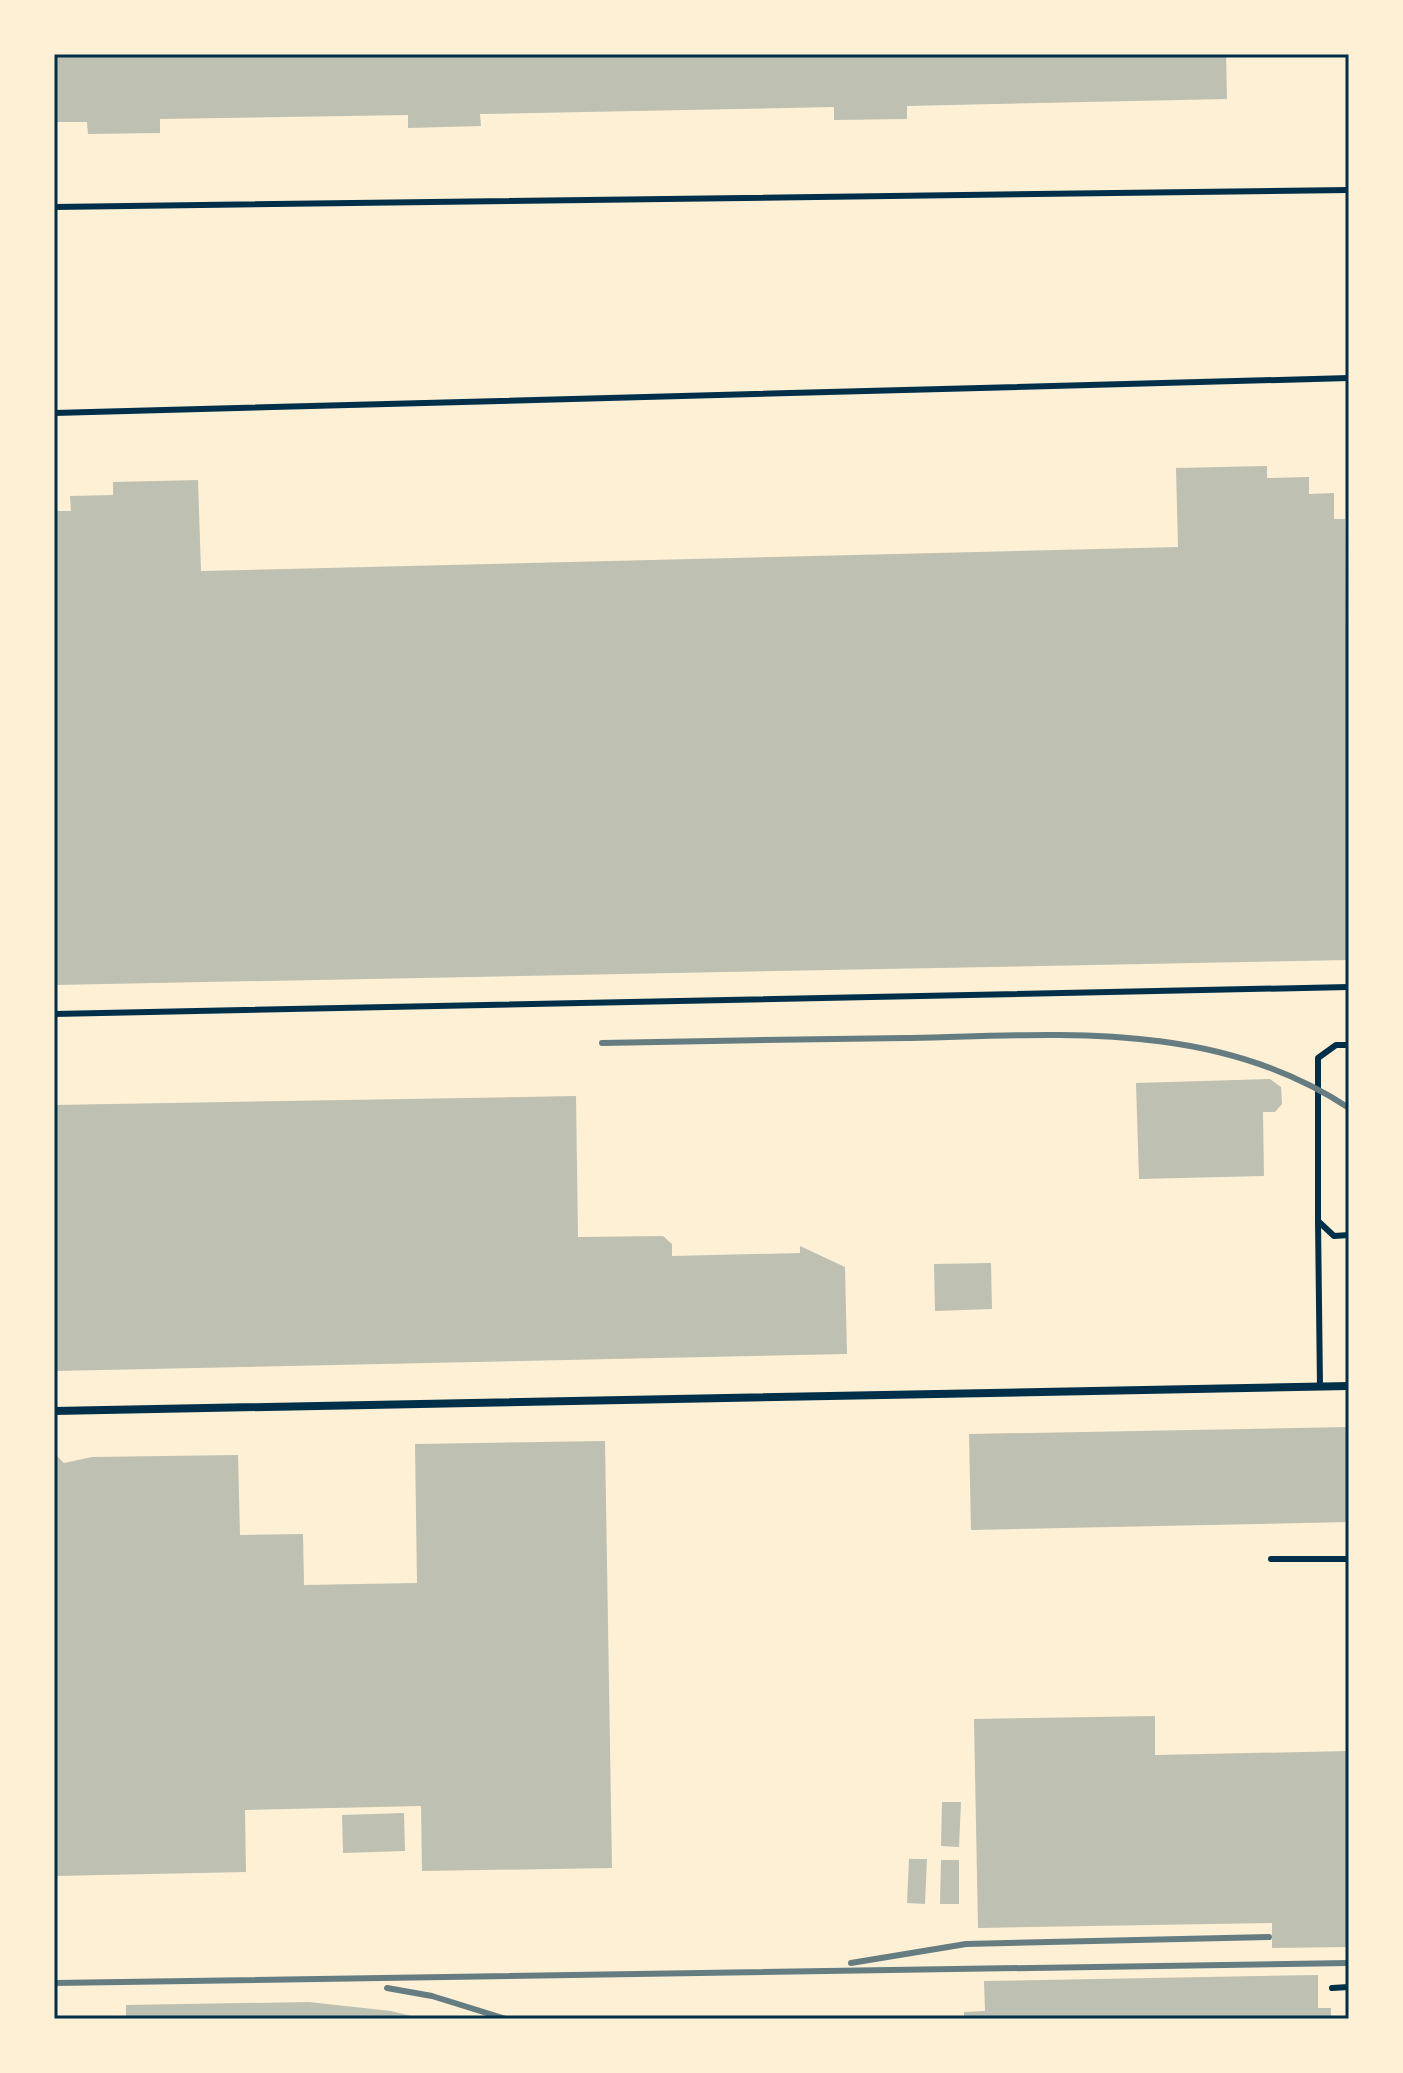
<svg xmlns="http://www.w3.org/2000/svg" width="1403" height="2073" font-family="'Times New Roman',serif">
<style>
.building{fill:#bec0b2}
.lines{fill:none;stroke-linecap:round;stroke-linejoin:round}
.service{stroke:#003049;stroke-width:6}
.minor{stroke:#003049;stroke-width:8}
.rail{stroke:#657d81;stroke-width:6}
.neatline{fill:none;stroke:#003049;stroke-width:3}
</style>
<rect width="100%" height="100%" fill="#fdf0d5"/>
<path class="building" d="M54 54H1226L1227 99 907 106V119L834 120V107L480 114 481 126 408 128V115L160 119V133L88 134 87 122H54Z
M1267 466V478L1309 477V494L1334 493V519H1345L1349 960 54 985V511H71L70 496 113 495V482L198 480 201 571 1178 547 1176 468Z
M1270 1079 1281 1087 1282 1104 1275 1112H1263L1264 1176 1139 1179 1136 1083Z
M576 1096 578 1237 663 1236 672 1244V1256L800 1253V1246L845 1267 847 1354 54 1371V1105Z
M991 1263 992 1309 935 1311 934 1264Z
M1349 1427V1522L971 1530 969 1434Z
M605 1441 612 1868 422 1871 421 1806 245 1810 246 1872 54 1876V1453L64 1463 92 1457 238 1455 240 1535 303 1534 304 1585 417 1583 415 1444Z
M1155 1716V1755L1349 1751V1947L1272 1948V1923L978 1928 974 1719Z
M942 1802H961L959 1847 941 1846Z
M404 1813 405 1851 343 1853 342 1815Z
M909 1859H927L925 1904 907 1903Z
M941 1860H959V1904H940Z
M1318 1975V2008H1331V2019H964V2012L985 2011 984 1981Z
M309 2002 391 2011 423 2019H126V2005Z"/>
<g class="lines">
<path class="service" d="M54 207 1349 190
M54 413 1349 378
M54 1014 1349 987
M1349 1045H1336L1318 1058V1221L1334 1236 1349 1235
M1318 1221 1320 1387
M1271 1559H1349
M1332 1988 1349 1987"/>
<path class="minor" d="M54 1411 1349 1386"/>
<path class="rail" d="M602 1043C703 1041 805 1039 906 1038 1060 1035 1215 1019 1349 1108
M851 1963 966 1944 1269 1937
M54 1983 1349 1963
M387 1988 432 1996 506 2019"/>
</g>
<rect width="1403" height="2073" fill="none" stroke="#fdf0d5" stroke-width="112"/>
<rect x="56" y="56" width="1291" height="1961" class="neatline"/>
</svg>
